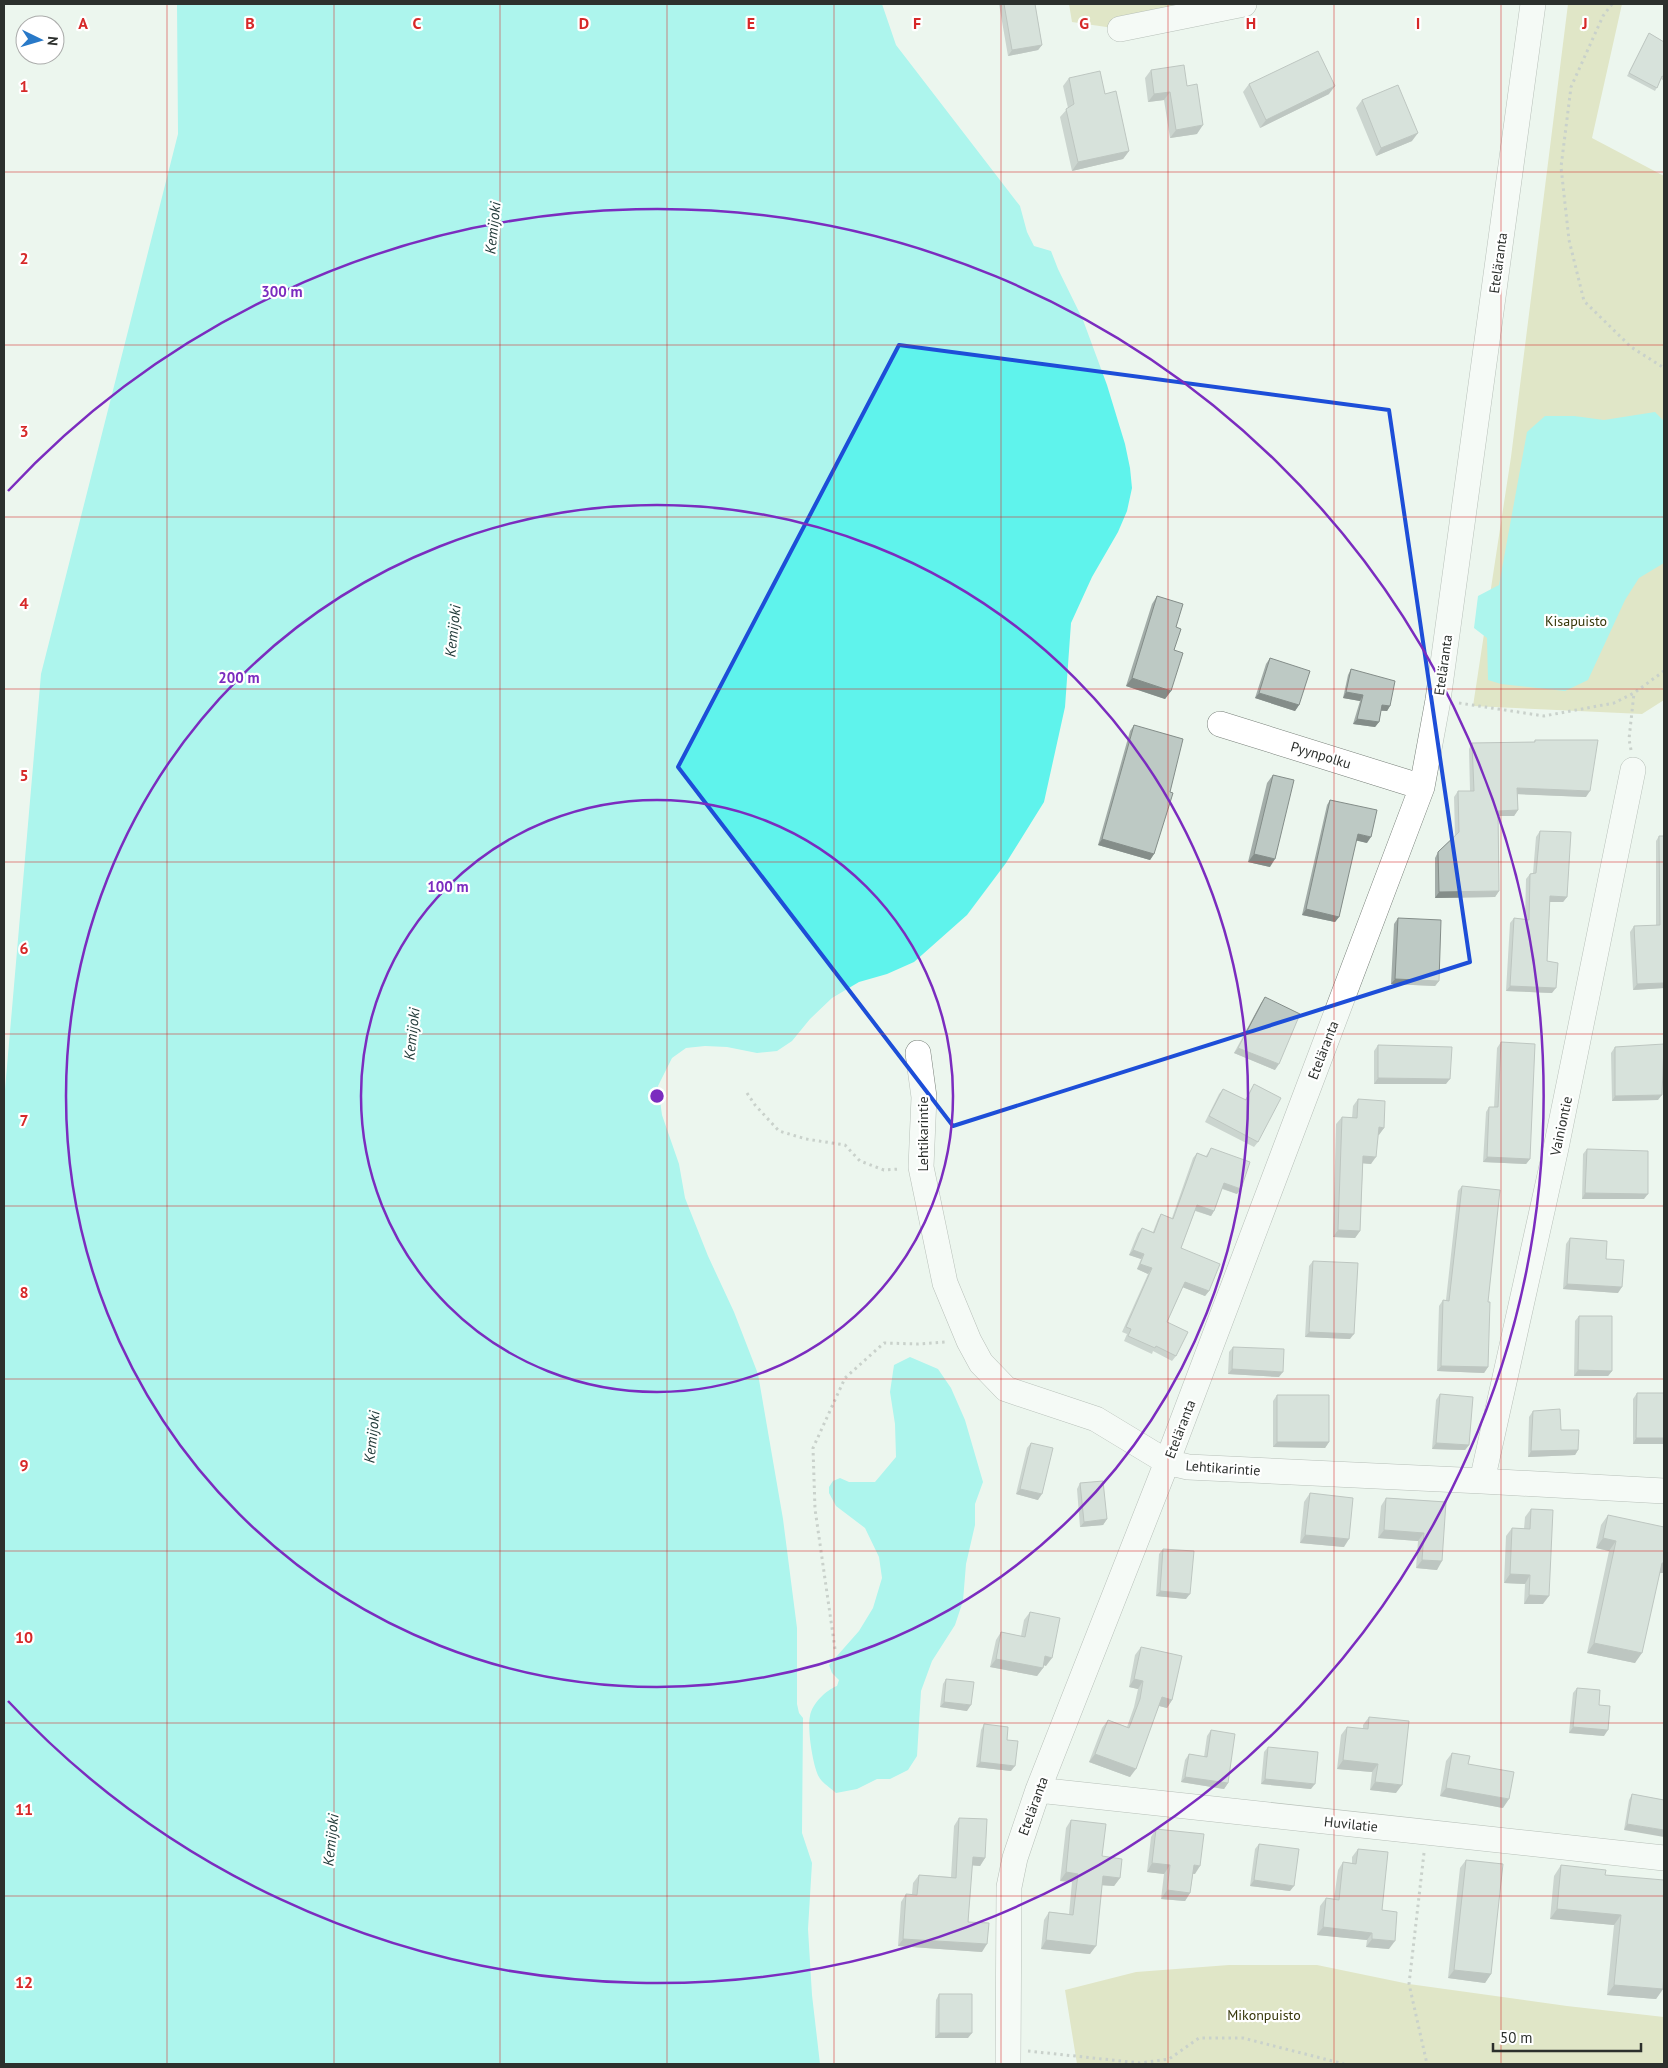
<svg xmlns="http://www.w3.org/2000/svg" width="1668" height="2068" font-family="'PT Sans',sans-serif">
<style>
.green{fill:#d1d397}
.water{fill:#5ff3ec}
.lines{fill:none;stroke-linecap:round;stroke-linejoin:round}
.minor-casing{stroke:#777f78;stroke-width:26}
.path{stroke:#9da59f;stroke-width:3;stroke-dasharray:2.5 4;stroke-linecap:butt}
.minor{stroke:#fff;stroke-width:25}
.wall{fill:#a3ada9}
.shaded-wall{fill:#848d89}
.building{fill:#bdc9c4;stroke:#848d89}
.marked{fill:none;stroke:#1d4ed8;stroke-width:4;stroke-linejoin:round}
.grid{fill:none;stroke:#d62828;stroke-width:1;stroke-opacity:0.55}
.ring{fill:none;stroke:#7b2cbf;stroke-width:2.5}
.labels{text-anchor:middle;stroke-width:4.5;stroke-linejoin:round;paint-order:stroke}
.street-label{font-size:14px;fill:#2c302d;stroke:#fff}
.park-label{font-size:14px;fill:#363609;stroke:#fff}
.water-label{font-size:15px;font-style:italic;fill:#1e3736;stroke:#fff}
.grid-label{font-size:16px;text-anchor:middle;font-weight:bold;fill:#d62828;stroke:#fff;stroke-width:4.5;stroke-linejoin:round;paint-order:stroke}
.centre{fill:#7b2cbf;stroke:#fff;stroke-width:2.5}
.ring-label{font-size:15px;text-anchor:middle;font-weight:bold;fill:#7b2cbf;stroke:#fff;stroke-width:4.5;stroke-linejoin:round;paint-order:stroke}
</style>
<rect width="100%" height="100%" fill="#ecf6ee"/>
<path class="green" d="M1069 4H1228L1120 29 1072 22Z
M1568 4H1622L1592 138 1664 176V700L1642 714 1473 706 1511 457Z
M1229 1965H1317L1409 1984 1567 2006 1664 2017V2064H1077L1065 1990 1136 1972Z"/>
<path class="water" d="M177 4H882L896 45 1020 206 1027 232 1034 246 1051 251 1058 269 1083 320 1107 385 1125 444 1130 468 1132 488 1127 511 1118 532 1092 577 1071 623 1065 707 1044 802 1006 863 967 915 914 962 887 974 859 982 832 998 810 1019 792 1041 777 1051 757 1053 727 1047 705 1046 686 1048 672 1058 658 1086 662 1115 679 1164 685 1198 708 1256 734 1312 758 1374 783 1519 797 1628V1704L799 1713 803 1718 802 1833 812 1863 808 1929 812 1995 820 2064H4V1101L41 674 178 134Z
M1655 412 1664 421V563L1639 578 1625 600 1588 680 1565 691 1501 684 1488 680 1487 638 1474 628 1478 596 1499 585 1527 432 1545 416H1574L1604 420Z
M910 1357 938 1369 951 1388 965 1420 983 1482 975 1504V1525L966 1564 963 1601 955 1625 932 1661 921 1691 917 1756 908 1770 890 1779H877L857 1789 836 1793C831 1788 822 1783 819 1777 813 1767 807 1728 810 1716 812 1704 826 1690 837 1686L839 1680 832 1673 829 1665 859 1631 873 1608 882 1578 879 1557 865 1528 836 1506 829 1493V1487L833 1481 840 1478 849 1482H875L896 1457 895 1424 890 1392 894 1365Z"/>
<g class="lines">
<defs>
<path id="minor" d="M1120 29 1244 4
M1220 724 1422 787
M918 1053 924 1097 921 1167 945 1283 969 1341 981 1363 1006 1389 1096 1419 1167 1462 1188 1467 1482 1481 1664 1491
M1482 1481 1556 1148 1633 770
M1038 1790 1664 1858
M1008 2064 1009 1887 1015 1858 1038 1790 1167 1462 1422 787 1438 700 1533 4"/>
</defs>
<use href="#minor" class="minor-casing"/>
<path class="path" d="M1612 4 1603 16 1571 87 1561 167 1569 240 1584 301 1631 347 1664 368
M1459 703 1544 716 1614 703 1634 693 1664 671
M1631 750 1629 739 1634 693
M747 1093 755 1105 779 1131 806 1139 845 1145 860 1161 884 1170 900 1169
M835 1649 815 1509 813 1448 845 1378 884 1343 918 1344 946 1342
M1424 1853 1409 1984 1427 2064
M1028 2051 1140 2063 1169 2059 1199 2038H1243L1344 2064"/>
<use href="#minor" class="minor"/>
</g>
<path class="wall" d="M999 4H1035L1042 45 1038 50 1008 56Z
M1649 33 1664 42V81L1661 79 1655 91 1627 76Z
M1151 70 1187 86 1197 134 1170 138 1164 100 1148 102 1145 78Z
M1069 78 1105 94 1129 151 1123 159 1072 171 1060 117 1068 108 1063 86Z
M1249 84 1329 94 1260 128 1243 92Z
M1362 100 1412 141 1376 156 1356 108Z
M1157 596 1176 627 1171 691 1165 699 1126 686 1152 604Z
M1270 658 1299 705 1295 711 1255 698 1266 664Z
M1351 669 1390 706 1387 711H1381L1379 722 1375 727 1353 724 1360 701 1343 698 1348 675Z
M1134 725 1154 854 1150 860 1098 845 1130 731Z
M1535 740 1586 797 1518 794V810L1514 816H1498L1499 891 1495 897 1435 898V858L1438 852 1455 836 1454 797 1458 791H1470L1469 749 1472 743 1534 742Z
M1273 775 1270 867 1248 862 1267 783Z
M1330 800 1367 843 1356 840 1339 917 1335 922 1302 915 1327 805Z
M1540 831 1567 897 1563 902H1550L1547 961 1552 993 1506 991 1510 923 1514 918 1525 919 1526 879 1530 874 1533 873 1536 837Z
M1659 836 1664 988 1633 990 1630 932 1634 926H1656V841Z
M1398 918 1439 981 1435 986 1391 984 1394 924Z
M1265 997 1275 1070 1234 1053 1261 1003Z
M1501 1042 1530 1159 1526 1164 1483 1162 1486 1112 1489 1107H1494L1497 1048Z
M1378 1045 1446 1084H1374V1051Z
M1615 1047 1658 1100 1612 1101 1611 1053Z
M1254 1084 1258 1142 1254 1147 1205 1122 1219 1094 1223 1089 1245 1100Z
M1358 1099 1384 1128 1378 1135 1371 1164 1363 1163 1360 1231 1355 1238 1333 1237 1336 1124 1342 1117 1352 1118 1353 1106Z
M1211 1148 1237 1194 1222 1189 1214 1211 1211 1216 1195 1211 1181 1248 1209 1291 1205 1296 1183 1287 1167 1322 1176 1356 1172 1361 1153 1351 1152 1354 1124 1341 1127 1334 1122 1332 1148 1274 1137 1269 1141 1259 1129 1255 1138 1233 1142 1228 1153 1232 1158 1219 1161 1214 1172 1218 1193 1158 1197 1153 1206 1156Z
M1587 1149 1644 1199H1582L1583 1154Z
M1462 1186 1488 1302V1367L1484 1373 1437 1371 1439 1306 1443 1300H1446L1458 1191Z
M1570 1238 1606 1259 1618 1293 1563 1289 1566 1244Z
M1313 1261 1350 1339 1305 1337 1309 1266Z
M1579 1316 1612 1371 1608 1376H1574L1575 1321Z
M1233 1347 1279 1377 1228 1374 1229 1352Z
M1637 1393 1663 1444H1633V1399Z
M1440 1394 1469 1445 1465 1450 1432 1449 1436 1400Z
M1277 1395 1329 1442 1325 1448 1273 1447V1401Z
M1533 1411 1561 1430 1578 1450 1575 1455 1528 1457 1529 1417Z
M1031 1443 1038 1500 1016 1494 1027 1448Z
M1080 1483 1107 1519 1103 1525 1080 1527 1077 1489Z
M1310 1493 1344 1547 1300 1543 1304 1502Z
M1386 1498 1446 1502 1437 1570 1416 1568 1418 1541 1378 1538 1381 1506Z
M1531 1509 1543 1604H1524L1525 1584 1504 1583 1506 1536 1512 1528 1524 1529 1525 1517Z
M1608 1515 1660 1573 1635 1663 1587 1653 1609 1551 1596 1548 1601 1525Z
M1163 1549 1186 1599 1156 1596 1159 1554Z
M1030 1612 1046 1666 1044 1665 1043 1668 1037 1676 990 1667 996 1640 1001 1632 1021 1636 1024 1620Z
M1141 1647 1172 1700 1167 1708 1159 1706 1130 1777 1089 1762 1102 1728 1108 1720 1127 1727 1134 1707 1138 1689 1129 1687 1135 1655Z
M946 1679 967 1711 940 1707 943 1684Z
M1577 1688 1599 1705 1604 1736 1569 1733 1573 1693Z
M1369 1717 1396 1793 1370 1790 1372 1772 1337 1769 1341 1735 1347 1727 1363 1729V1725Z
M984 1724 1007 1740 1011 1771 976 1767 981 1730Z
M1211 1730 1228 1783 1224 1789 1181 1782 1185 1760 1189 1754 1204 1757 1207 1736Z
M1268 1747 1311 1789 1261 1784 1264 1752Z
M1452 1753 1468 1764 1503 1808 1440 1796 1446 1761Z
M1632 1794 1664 1800 1624 1830 1629 1800Z
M959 1818 985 1858 980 1866 972 1865 968 1922 982 1952 898 1946 901 1902 906 1894H912L913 1883 919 1875 951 1877 954 1826Z
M1071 1820 1120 1878 1114 1886 1102 1885 1090 1954 1041 1949 1044 1920 1049 1912 1069 1914 1072 1882 1060 1881 1066 1828Z
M1156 1829 1195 1874H1193L1190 1893 1185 1901 1161 1899 1164 1874 1147 1872 1151 1837Z
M1259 1844 1290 1891 1250 1886 1255 1849Z
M1358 1849 1382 1910 1389 1949 1366 1947 1367 1940 1317 1935 1320 1906 1326 1898 1334 1899 1338 1870 1343 1862 1352 1863V1857Z
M1466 1860 1491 1974 1485 1983 1448 1978 1460 1868Z
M1561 1865 1605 1875 1663 1989 1656 1999 1607 1995 1614 1925 1550 1919 1554 1876Z
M939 1994 968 2038H935L936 2000Z"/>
<path class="shaded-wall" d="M1042 45 1038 50 1008 56 1012 50Z
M1335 86 1329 94 1260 128 1266 120Z
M1170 92 1164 100 1148 102 1154 94Z
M1203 125 1197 134 1170 138 1176 130Z
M1418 133 1412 141 1376 156 1381 148Z
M1129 151 1123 159 1072 171 1078 162Z
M1132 678 1171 691 1165 699 1126 686Z
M1346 692 1363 695 1360 701 1343 698Z
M1259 693 1299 705 1295 711 1255 698Z
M1382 705 1390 706 1387 711 1379 710Z
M1357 719 1379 722 1375 727 1353 724Z
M1517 788 1590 791 1586 797 1514 794Z
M1518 810 1514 816H1494L1498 811Z
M1358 834 1371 837 1367 843 1354 840Z
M1102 839 1154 854 1150 860 1098 845Z
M1254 854 1275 859 1270 867 1248 862Z
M1499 891 1495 897 1435 898 1439 892Z
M1550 896 1567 897 1563 902H1546Z
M1306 909 1339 917 1335 922 1302 915Z
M1395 979 1439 981 1435 986 1391 984Z
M1664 983V988L1633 990 1637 984Z
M1510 986 1556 988 1552 993 1506 991Z
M1238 1048 1279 1064 1275 1070 1234 1053Z
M1378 1078 1450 1079 1446 1084H1374Z
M1662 1095 1658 1100 1612 1101 1615 1096Z
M1379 1127 1384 1128 1379 1135H1374Z
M1363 1156 1376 1157 1371 1164 1358 1163Z
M1487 1157 1530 1159 1526 1164 1483 1162Z
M1224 1183 1241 1189 1237 1194 1221 1188Z
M1585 1193 1648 1194 1644 1199H1582Z
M1197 1205 1214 1211 1211 1216 1194 1210Z
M1338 1230 1360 1231 1355 1238 1333 1237Z
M1133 1250 1144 1254 1141 1259 1129 1255Z
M1140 1264 1152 1268 1148 1274 1137 1269Z
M1185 1282 1209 1291 1205 1296 1182 1287Z
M1567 1284 1622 1287 1618 1293 1563 1289Z
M1309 1332 1354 1334 1350 1339 1305 1337Z
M1441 1366 1488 1367 1484 1373 1437 1371Z
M1232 1369 1283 1372 1279 1377 1228 1374Z
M1578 1370 1612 1371 1608 1376H1574Z
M1636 1438H1664V1443L1663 1444H1633Z
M1277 1442H1329L1325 1448 1273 1447Z
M1436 1443 1469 1445 1465 1450 1432 1449Z
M1578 1450 1575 1455 1528 1457 1531 1451Z
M1020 1489 1042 1494 1038 1500 1016 1494Z
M1107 1519 1103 1525 1080 1527 1084 1522Z
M1384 1530 1424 1533 1418 1541 1378 1538Z
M1305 1535 1349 1539 1344 1547 1300 1543Z
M1603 1538 1616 1541 1609 1551 1596 1548Z
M1422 1560 1442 1561 1437 1570 1416 1568Z
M1662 1563H1664V1573H1655Z
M1510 1574 1530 1575 1525 1584 1504 1583Z
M1160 1591 1190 1594 1186 1599 1156 1596Z
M1529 1595 1549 1596 1543 1604H1524Z
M1594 1643 1642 1653 1635 1663 1587 1653Z
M1045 1656 1052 1658 1046 1666 1040 1664Z
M996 1659 1043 1668 1037 1676 990 1667Z
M1134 1679 1143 1681 1138 1689 1129 1687Z
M1162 1697 1172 1700 1167 1708 1156 1705Z
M944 1702 971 1705 967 1711 940 1707Z
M1573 1727 1608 1730 1604 1736 1569 1733Z
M1095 1754 1136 1769 1130 1777 1089 1762Z
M1343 1760 1378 1764 1372 1772 1337 1769Z
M980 1762 1015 1766 1011 1771 976 1767Z
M1185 1777 1228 1783 1224 1789 1181 1782Z
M1265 1779 1315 1784 1311 1789 1261 1784Z
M1375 1782 1402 1785 1396 1793 1370 1790Z
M1446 1788 1509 1799 1503 1808 1440 1796Z
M1627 1824 1664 1830V1837L1624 1830Z
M973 1857 985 1858 980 1866 967 1865Z
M1152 1863 1170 1865 1164 1874 1147 1872Z
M1194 1865 1200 1866 1195 1874 1188 1873Z
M1066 1872 1078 1874 1072 1882 1060 1881Z
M1103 1876 1120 1878 1114 1886 1098 1885Z
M1254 1880 1294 1886 1290 1891 1250 1886Z
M1167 1890 1190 1893 1185 1901 1161 1899Z
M1557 1909 1621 1915 1614 1925 1550 1919Z
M1323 1927 1372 1933 1367 1940 1317 1935Z
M903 1939 987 1944 982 1952 898 1946Z
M1372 1939 1395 1941 1389 1949 1366 1947Z
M1046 1940 1096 1946 1090 1954 1041 1949Z
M1454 1970 1491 1974 1485 1983 1448 1978Z
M1614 1985 1663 1989 1656 1999 1607 1995Z
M939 2033H972L968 2038H935Z"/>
<path class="building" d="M1004 4H1035L1042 45 1012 50Z
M1649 33 1664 42V77L1662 76 1657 88 1629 73Z
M1318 51 1335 86 1266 120 1249 84Z
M1184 65 1187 86 1197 84 1203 125 1176 130 1170 92 1154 94 1151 70Z
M1100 71 1105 94 1116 91 1129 151 1078 162 1066 109 1074 104 1069 78Z
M1398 85 1418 133 1381 148 1362 100Z
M1157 596 1183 604 1176 627 1181 629 1174 650 1183 653 1171 691 1132 678Z
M1270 658 1310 671 1299 705 1259 693Z
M1351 669 1395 681 1390 706 1382 705 1379 722 1357 719 1363 695 1346 692Z
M1134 725 1183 739 1170 792 1173 793 1154 854 1102 839Z
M1535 740H1598L1590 791 1517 788 1518 810 1498 811 1499 891 1439 892 1438 852 1459 832 1458 791H1474L1472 743 1535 742Z
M1273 775 1294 780 1275 859 1254 854Z
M1330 800 1377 810 1371 837 1358 834 1339 917 1306 909Z
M1540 831 1571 832 1567 897 1550 896 1547 961 1558 963 1556 988 1510 986 1514 918 1529 920 1530 874 1536 873Z
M1659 836H1664V983L1637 984 1634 926 1660 925Z
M1398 918 1441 920 1439 981 1395 979Z
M1265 997 1300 1014 1279 1064 1238 1048Z
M1501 1042 1535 1044 1530 1159 1487 1157 1489 1107H1498Z
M1664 1044 1662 1095 1615 1096V1047Z
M1378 1045 1452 1047 1450 1079 1378 1078Z
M1254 1084 1281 1098 1258 1142 1209 1116 1223 1089 1246 1100Z
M1358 1099 1385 1101 1384 1128 1379 1127 1376 1157 1363 1156 1360 1231 1338 1230 1342 1117 1357 1118Z
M1211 1148 1250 1162 1241 1189 1224 1183 1214 1211 1197 1205 1181 1248 1220 1264 1209 1291 1185 1282 1167 1322 1188 1332 1176 1356 1156 1346 1155 1348 1128 1336 1131 1329 1126 1327 1152 1268 1140 1264 1144 1254 1133 1250 1142 1228 1154 1233 1161 1214 1173 1219 1197 1153 1207 1157Z
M1587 1149 1648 1151V1194L1585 1193Z
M1462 1186 1500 1190 1488 1302H1490L1488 1367 1441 1366 1443 1300 1449 1301Z
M1570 1238 1607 1241 1606 1259 1624 1260 1622 1287 1567 1284Z
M1313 1261 1358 1263 1354 1334 1309 1332Z
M1579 1316H1612V1371L1578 1370Z
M1233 1347 1284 1349 1283 1372 1232 1369Z
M1637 1393H1664V1438H1636Z
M1440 1394 1473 1397 1469 1445 1436 1443Z
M1277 1395H1329V1442H1277Z
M1560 1409 1561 1430H1579L1578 1450 1531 1451 1533 1411Z
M1031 1443 1053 1448 1042 1494 1020 1489Z
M1103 1481 1107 1519 1084 1522 1080 1483Z
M1310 1493 1353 1498 1349 1539 1305 1535Z
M1386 1498 1446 1502 1442 1561 1422 1560 1424 1533 1384 1530Z
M1531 1509 1553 1510 1549 1596 1529 1595 1530 1575 1510 1574 1512 1528 1530 1529Z
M1608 1515 1664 1527V1563H1662L1642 1653 1594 1643 1616 1541 1603 1538Z
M1163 1549 1194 1551 1190 1594 1160 1591Z
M1030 1612 1060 1618 1052 1658 1045 1656 1043 1668 996 1659 1001 1632 1025 1637Z
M1141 1647 1182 1656 1172 1700 1162 1697 1136 1769 1095 1754 1108 1720 1129 1728 1140 1699 1143 1681 1134 1679Z
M946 1679 974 1682 971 1705 944 1702Z
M1577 1688 1600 1690 1599 1705 1610 1706 1608 1730 1573 1727Z
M1369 1717 1409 1721 1402 1785 1375 1782 1378 1764 1343 1760 1347 1727 1368 1729Z
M984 1724 1008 1727 1007 1740 1018 1741 1015 1766 980 1762Z
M1211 1730 1235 1734 1228 1783 1185 1777 1189 1754 1207 1757Z
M1268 1747 1318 1752 1315 1784 1265 1779Z
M1452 1753 1470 1756 1468 1764 1514 1772 1509 1799 1446 1788Z
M1632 1794 1664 1800V1830L1627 1824Z
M959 1818 987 1819 985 1858 973 1857 968 1922 989 1923 987 1944 903 1939 906 1894 917 1895 919 1875 956 1878Z
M1071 1820 1106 1824 1102 1856 1122 1859 1120 1878 1103 1876 1096 1946 1046 1940 1049 1912 1073 1915 1078 1874 1066 1872Z
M1156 1829 1204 1834 1200 1866 1194 1865 1190 1893 1167 1890 1170 1865 1152 1863Z
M1259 1844 1299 1849 1294 1886 1254 1880Z
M1358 1849 1388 1852 1382 1910 1397 1912 1395 1941 1372 1939V1933L1323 1927 1326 1898 1339 1900 1343 1862 1356 1864Z
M1466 1860 1503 1864 1491 1974 1454 1970Z
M1561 1865 1606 1870 1605 1875 1664 1880V1972L1663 1989 1614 1985 1621 1915 1557 1909Z
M939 1994H972V2033H939Z"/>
<path d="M0 0H1668V2068H0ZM899 345 1389 410 1470 962 953 1126 678 767Z" fill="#ecf6ee" fill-opacity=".55" fill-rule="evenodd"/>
<path class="marked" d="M899 345 1389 410 1470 962 953 1126 678 767Z"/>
<path class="grid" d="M167 4V2064M334 4V2064M500 4V2064M667 4V2064M834 4V2064M1001 4V2064M1168 4V2064M1334 4V2064M1501 4V2064M4 172H1664M4 345H1664M4 517H1664M4 689H1664M4 862H1664M4 1034H1664M4 1206H1664M4 1379H1664M4 1551H1664M4 1723H1664M4 1896H1664"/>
<g class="ring">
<circle cx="657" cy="1096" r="296"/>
<circle cx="657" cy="1096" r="591"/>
<path d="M8 491A887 887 0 1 1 8 1701"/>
</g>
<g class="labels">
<g class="street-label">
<text transform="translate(1498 263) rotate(-82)" y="5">Eteläranta</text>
<text transform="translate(1443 665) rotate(-82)" y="5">Eteläranta</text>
<text transform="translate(1321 755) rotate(17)" y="5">Pyynpolku</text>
<text transform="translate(1323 1050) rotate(-69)" y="5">Eteläranta</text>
<text transform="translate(1561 1126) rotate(-78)" y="5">Vainiontie</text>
<text transform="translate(923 1134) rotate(-90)" y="5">Lehtikarintie</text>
<text transform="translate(1180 1429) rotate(-69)" y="5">Eteläranta</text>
<text transform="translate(1223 1468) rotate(4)" y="5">Lehtikarintie</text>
<text transform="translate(1033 1806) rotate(-70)" y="5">Eteläranta</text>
<text transform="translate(1351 1824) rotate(6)" y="5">Huvilatie</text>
</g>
<g class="park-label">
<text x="1576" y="626">Kisapuisto</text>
<text x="1264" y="2020">Mikonpuisto</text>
</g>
<g class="water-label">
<text transform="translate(493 228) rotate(-84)" y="5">Kemijoki</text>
<text transform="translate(453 631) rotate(-84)" y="5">Kemijoki</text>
<text transform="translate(412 1034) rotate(-84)" y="5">Kemijoki</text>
<text transform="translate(372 1437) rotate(-84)" y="5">Kemijoki</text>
<text transform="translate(331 1840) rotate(-84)" y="5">Kemijoki</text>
</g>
</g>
<g class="grid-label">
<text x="83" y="29">A</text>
<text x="250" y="29">B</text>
<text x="417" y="29">C</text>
<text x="584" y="29">D</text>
<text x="751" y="29">E</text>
<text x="917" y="29">F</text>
<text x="1084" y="29">G</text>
<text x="1251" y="29">H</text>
<text x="1418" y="29">I</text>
<text x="1585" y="29">J</text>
<text x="24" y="92">1</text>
<text x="24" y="264">2</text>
<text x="24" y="437">3</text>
<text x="24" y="609">4</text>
<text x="24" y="781">5</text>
<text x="24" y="954">6</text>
<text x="24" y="1126">7</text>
<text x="24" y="1298">8</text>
<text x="24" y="1471">9</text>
<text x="24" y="1643">10</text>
<text x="24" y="1815">11</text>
<text x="24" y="1988">12</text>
</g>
<circle cx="657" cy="1096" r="8" class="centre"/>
<g class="ring-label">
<text x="282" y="297">300 m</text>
<text x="239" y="683">200 m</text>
<text x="448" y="892">100 m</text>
</g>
<rect width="1668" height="2068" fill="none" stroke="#2c302d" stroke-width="10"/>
<g transform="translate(40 40) rotate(95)"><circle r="24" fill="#ffffff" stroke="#abacab"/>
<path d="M0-4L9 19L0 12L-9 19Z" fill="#2879c8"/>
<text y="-8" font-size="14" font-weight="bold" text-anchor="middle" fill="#2c302d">N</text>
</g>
<path d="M1493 2043v8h148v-8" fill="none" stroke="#2c302d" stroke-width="2.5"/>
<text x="1500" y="2043" font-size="15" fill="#2c302d" stroke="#ffffff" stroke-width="4" paint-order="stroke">50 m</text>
</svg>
